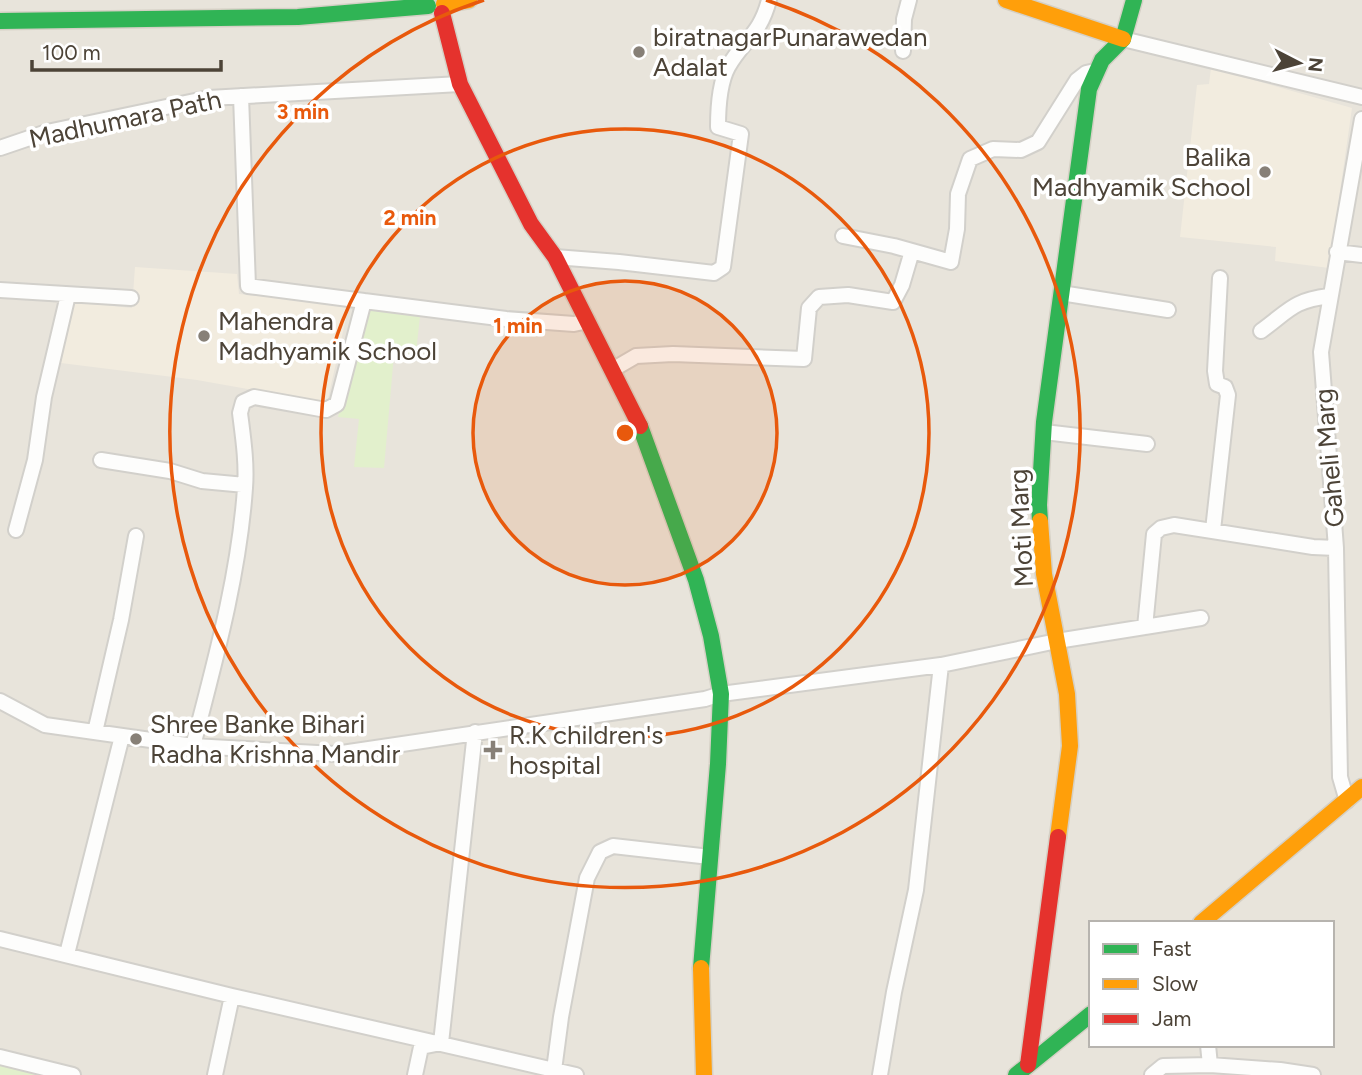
<svg xmlns="http://www.w3.org/2000/svg" width="1362" height="1075" font-family="Figtree,sans-serif">
<style>
.residential{fill:#e8e4db;fill-rule:evenodd}
.education{fill:#f2ecdf}
.park{fill:#e2f0cc}
.lines{fill:none;stroke-linecap:round;stroke-linejoin:round}
.street-casing{stroke:#d2d0cb;stroke-width:18}
.fast-casing{stroke:#d5d0c5;stroke-width:19}
.slow-casing{stroke:#d5d0c5;stroke-width:19}
.jam-casing{stroke:#d5d0c5;stroke-width:19}
.street{stroke:#fdfdfc;stroke-width:14}
.fast{stroke:#30b455;stroke-width:16}
.slow{stroke:#ff9f0a;stroke-width:16}
.jam{stroke:#e5322d;stroke-width:16}
.ring{fill:none;stroke:#e8590c;stroke-width:3.5}
.poi-dot{fill:#878077;stroke:#fff;stroke-width:2.5}
.labels{text-anchor:middle;stroke-width:7;stroke-linejoin:round;paint-order:stroke}
.poi-label{font-size:26px;fill:#4c4337;stroke:#fff;text-anchor:start}
.street-label{font-size:26px;fill:#4c4337;stroke:#fff}
.centre{fill:#e8590c;stroke:#fff;stroke-width:3.5}
.ring-label{font-size:21px;text-anchor:middle;font-weight:bold;fill:#e8590c;stroke:#fff;stroke-width:7;stroke-linejoin:round;paint-order:stroke}
</style>
<rect width="100%" height="100%" fill="#f4f2ee"/>
<path class="residential" d="M0 0H1362V1075H0ZM1091 923H1332V1045H1091Z"/>
<path class="education" d="M1211 68 1352 108 1329 268 1275 261 1276 247 1180 237 1197 85 1209 84Z
M135 267 237 274 239 294 349 305 327 403 197 380 61 363 73 302 132 308Z"/>
<path class="park" d="M366 308 420 316 416 353 394 354 384 468 354 467 359 419 338 417Z
M0 1065 41 1075H0Z"/>
<g class="lines">
<defs>
<path id="street" d="M1123 39 1362 97
M903 51 904 19 909 0
M241 96 248 286 364 301
M0 148 47 132 209 98 460 84
M843 236 894 246 951 262 957 229 958 194 970 159 993 149 1021 150 1038 142 1077 80 1086 73 1095 71
M1337 252 1362 255
M555 257 619 262 714 273 723 267 741 134 718 127C718 108 719 84 728 67 744 39 760 35 769 0
M0 290 131 298
M1061 293 1168 310
M1261 331C1290 310 1292 301 1329 296
M612 370 636 356 673 354 804 359 809 308 819 297 848 295 893 302 902 285 912 251
M1044 432 1147 444
M101 460 170 471 202 481 245 485
M16 530 35 460 44 397 68 295
M1213 530 1228 395 1225 387 1217 384 1215 371 1220 278
M1145 627 1154 534 1161 528 1174 525 1313 547 1336 548
M0 701 45 725 193 746 335 754 705 699 721 694 941 665 1057 641 1201 618
M95 732 121 620 136 536
M193 746C215 661 239 575 245 488 247 463 243 437 240 413L243 402 254 397 326 410 337 404 364 301 506 319 574 324 588 321
M1347 801 1340 777 1336 548 1321 352 1362 119
M0 939 232 996 576 1075
M67 954 122 736
M1208 1045 1210 1065
M0 1057 73 1075
M554 1070 561 1017 587 878 600 852 613 846 710 857
M215 1075 232 996
M415 1075 421 1047 441 1043 475 732
M880 1075 894 992 916 890 941 665
M1152 1075 1163 1066 1210 1065 1280 1070 1313 1075"/>
<path id="fast" d="M0 21 298 17 428 6
M640 426 696 580 711 636 721 694 718 764 701 968
M1040 521 1039 505 1044 422 1089 89 1102 60 1123 39 1134 0
M1016 1075 1091 1014"/>
<path id="slow" d="M1006 0 1123 39
M444 4 469 0
M1040 521 1044 574 1067 694 1070 746 1058 837
M1201 923 1362 787
M701 968 704 1075"/>
<path id="jam" d="M442 13 460 84 531 224 555 257 640 426
M1028 1065 1058 837"/>
</defs>
<use href="#street" class="street-casing"/>
<use href="#fast" class="fast-casing"/>
<use href="#slow" class="slow-casing"/>
<use href="#jam" class="jam-casing"/>
<use href="#street" class="street"/>
<use href="#fast" class="fast"/>
<use href="#slow" class="slow"/>
<use href="#jam" class="jam"/>
</g>
<circle cx="625" cy="433" r="152" fill="#e8590c" fill-opacity=".12"/>
<g class="ring">
<circle cx="625" cy="433" r="152"/>
<circle cx="625" cy="433" r="304"/>
<path d="M766 0A455 455 0 1 1 484 0"/>
</g>
<g class="poi-dot">
<circle cx="639" cy="52" r="7"/>
<circle cx="1265" cy="172" r="7"/>
<circle cx="204" cy="336" r="7"/>
<circle cx="136" cy="739" r="7"/>
<path d="M489.5 739.5h7v7h7v7h-7v7h-7v-7h-7v-7h7z"/>
</g>
<g class="labels">
<g class="poi-label">
<text x="653" y="46">biratnagarPunarawedan<tspan x="653" dy="30">Adalat</tspan></text>
<text x="1251" y="166" text-anchor="end">Balika<tspan x="1251" dy="30">Madhyamik School</tspan></text>
<text x="218" y="330">Mahendra<tspan x="218" dy="30">Madhyamik School</tspan></text>
<text x="150" y="733">Shree Banke Bihari<tspan x="150" dy="30">Radha Krishna Mandir</tspan></text>
<text x="509" y="744">R.K children's<tspan x="509" dy="30">hospital</tspan></text>
</g>
<g class="street-label">
<text transform="translate(125 119) rotate(-12)" y="9">Madhumara Path</text>
<text transform="translate(1329 458) rotate(-95)" y="9">Gaheli Marg</text>
<text transform="translate(1021 528) rotate(-93)" y="9">Moti Marg</text>
</g>
</g>
<circle cx="625" cy="433" r="10" class="centre"/>
<g class="ring-label">
<text x="303" y="119">3 min</text>
<text x="410" y="225">2 min</text>
<text x="518" y="333">1 min</text>
</g>
<rect x="1089" y="921" width="245" height="126" fill="#ffffff" stroke="#b7b4af" stroke-width="2"/>
<rect x="1103" y="944" width="35" height="10" fill="#30b455" stroke="#b7b4af" stroke-width="2"/>
<text x="1152" y="956" font-size="21" fill="#4c4337">Fast</text>
<rect x="1103" y="979" width="35" height="10" fill="#ff9f0a" stroke="#b7b4af" stroke-width="2"/>
<text x="1152" y="991" font-size="21" fill="#4c4337">Slow</text>
<rect x="1103" y="1014" width="35" height="10" fill="#e5322d" stroke="#b7b4af" stroke-width="2"/>
<text x="1152" y="1026" font-size="21" fill="#4c4337">Jam</text>
<g transform="translate(1299 63) rotate(96)" stroke="#ffffff" stroke-width="5" paint-order="stroke">
<path d="M0-5L12 26L0 18L-12 26Z" fill="#4c4337"/>
<text y="-10" font-size="19" font-weight="bold" text-anchor="middle" fill="#4c4337">N</text>
</g>
<path d="M32 60v10h189v-10" fill="none" stroke="#4c4337" stroke-width="3.5"/>
<text x="42" y="60" font-size="21" fill="#4c4337" stroke="#ffffff" stroke-width="5" paint-order="stroke">100 m</text>
</svg>
